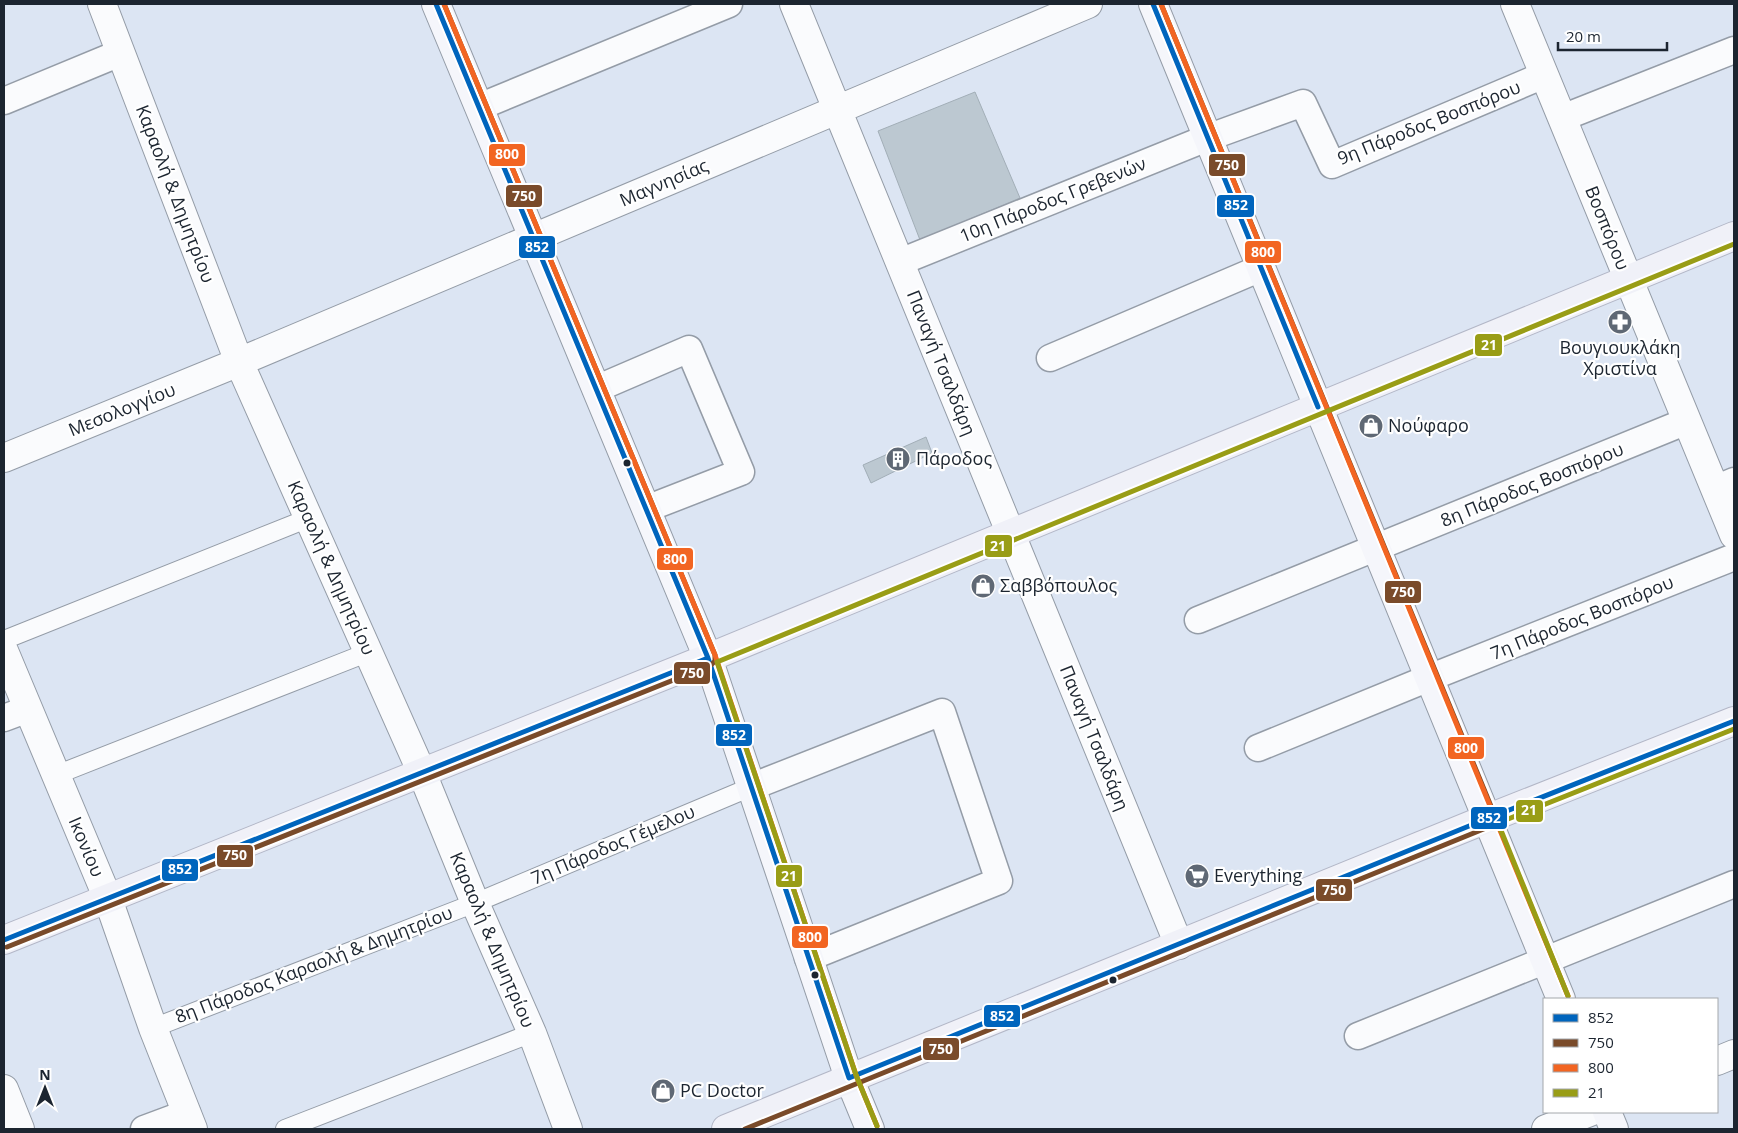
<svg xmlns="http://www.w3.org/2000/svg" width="1738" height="1133" font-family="'Open Sans',sans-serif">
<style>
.building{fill:#bcc8d1;stroke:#a2aeb7}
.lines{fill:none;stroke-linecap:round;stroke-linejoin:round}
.service-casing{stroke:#949ca7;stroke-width:20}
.pedestrian-casing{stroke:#949ca7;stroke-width:29}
.minor-casing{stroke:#949ca7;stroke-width:30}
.secondary-casing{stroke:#949ca7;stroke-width:30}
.primary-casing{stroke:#b3b7c7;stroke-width:30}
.service{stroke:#fafbfd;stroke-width:18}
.pedestrian{stroke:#fafbfd;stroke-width:26}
.minor{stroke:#fafbfd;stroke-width:28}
.secondary{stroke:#f5f6fb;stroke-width:28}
.primary{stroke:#f0f1f8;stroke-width:28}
.bus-1-casing{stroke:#fff;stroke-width:9}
.bus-2-casing{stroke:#fff;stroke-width:9}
.bus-3-casing{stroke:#fff;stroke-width:9}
.bus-4-casing{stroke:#fff;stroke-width:9}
.bus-1{stroke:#0065bd;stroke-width:5}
.bus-2{stroke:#7a4b2a;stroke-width:5}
.bus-3{stroke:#f26522;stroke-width:5}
.bus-4{stroke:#999d16;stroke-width:5}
.bus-dot{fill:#1c2530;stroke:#fff;stroke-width:2}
.labels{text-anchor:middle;stroke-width:4.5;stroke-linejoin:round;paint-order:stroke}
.street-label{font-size:18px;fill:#1c2530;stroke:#fff}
.poi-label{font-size:18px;fill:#1c2530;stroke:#fff;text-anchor:start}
.line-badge{stroke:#fff;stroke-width:2}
.badge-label{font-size:14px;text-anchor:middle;font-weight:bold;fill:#fff}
</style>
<rect width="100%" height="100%" fill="#dce5f3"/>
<path class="building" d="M975 92 1020 198 920 240 878 131Z
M926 437 932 453 871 483 863 465Z"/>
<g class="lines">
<defs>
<path id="service" d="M4 640 309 518
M56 775 369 652
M153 1028 475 903 751 787
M285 1129 532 1033"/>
<path id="pedestrian" d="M4 101 120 53
M479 107 729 4
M1562 118 1734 50
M900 262 1207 138 1303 103 1332 165 1544 75
M1050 358 1261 268
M596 389 689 349 741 472 646 509
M1715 489 1734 481
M1198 620 1687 421
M4 718 28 709
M1258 748 1429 678 1734 557
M751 787 942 712 999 881 808 958
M1358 1036 1734 884
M144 1129 187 1113"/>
<path id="minor" d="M102 4 239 362 422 773 475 903 532 1033 568 1129
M794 4 1179 945
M1515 4 1734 535
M4 458 239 362 1088 4
M4 651 108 899 153 1028 193 1129
M1717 1061 1734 1054
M4 1089 20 1129
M1546 1129 1590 1112"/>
<path id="secondary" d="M436 4 708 658 849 1078 870 1129
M1153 4 1561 999
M1607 1112 1614 1129"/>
<path id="primary" d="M4 940 708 658 1734 236
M726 1129 1474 824 1734 721"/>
</defs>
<use href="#service" class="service-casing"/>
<use href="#pedestrian" class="pedestrian-casing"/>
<use href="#minor" class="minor-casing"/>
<use href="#secondary" class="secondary-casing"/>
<use href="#primary" class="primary-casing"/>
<use href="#service" class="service"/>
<use href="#pedestrian" class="pedestrian"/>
<use href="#minor" class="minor"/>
<use href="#secondary" class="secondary"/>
<use href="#primary" class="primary"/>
<defs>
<path id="bus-1" d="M436 4 708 658 849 1078 1474 824 1734 721
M1153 4 1318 407
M4 940 708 658"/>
<path id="bus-2" d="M7 947 711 665 715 661V655L444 4
M745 1129 1491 826 1495 822V816L1161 4"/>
<path id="bus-3" d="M444 4 715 655 856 1075 877 1126
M1161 4 1568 996"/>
<path id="bus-4" d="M1568 996 1498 823 1734 729
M877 1126 856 1075 717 662 1734 244"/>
</defs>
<use href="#bus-1" class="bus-1-casing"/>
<use href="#bus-2" class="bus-2-casing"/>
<use href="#bus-3" class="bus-3-casing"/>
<use href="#bus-4" class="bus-4-casing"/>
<use href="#bus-1" class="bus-1"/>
<use href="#bus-2" class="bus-2"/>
<use href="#bus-3" class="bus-3"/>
<use href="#bus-4" class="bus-4"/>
</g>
<defs>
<symbol id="pharmacy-disc" viewBox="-11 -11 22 22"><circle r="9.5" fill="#5f6874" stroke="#fff"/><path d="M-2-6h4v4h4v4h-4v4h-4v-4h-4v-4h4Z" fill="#fff"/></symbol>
<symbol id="shop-disc" viewBox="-11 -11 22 22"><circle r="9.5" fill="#5f6874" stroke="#fff"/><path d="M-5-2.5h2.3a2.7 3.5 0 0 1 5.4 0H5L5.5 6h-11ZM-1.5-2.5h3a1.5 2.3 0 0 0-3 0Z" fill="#fff"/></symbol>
<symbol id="building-disc" viewBox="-11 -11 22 22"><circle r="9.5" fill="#5f6874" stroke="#fff"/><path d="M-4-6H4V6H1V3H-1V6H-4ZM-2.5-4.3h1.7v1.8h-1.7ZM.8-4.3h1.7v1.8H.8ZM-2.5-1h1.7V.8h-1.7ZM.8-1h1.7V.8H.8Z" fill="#fff"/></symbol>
<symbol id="supermarket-disc" viewBox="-11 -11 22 22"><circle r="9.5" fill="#5f6874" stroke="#fff"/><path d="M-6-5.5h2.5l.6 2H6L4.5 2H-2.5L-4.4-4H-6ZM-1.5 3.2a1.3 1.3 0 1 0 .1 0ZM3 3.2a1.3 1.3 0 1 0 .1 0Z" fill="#fff"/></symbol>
</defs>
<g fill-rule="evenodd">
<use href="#pharmacy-disc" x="1606" y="308" width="28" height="28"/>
<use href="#shop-disc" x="1357" y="412" width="28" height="28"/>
<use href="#building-disc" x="884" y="445" width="28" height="28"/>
<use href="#shop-disc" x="969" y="572" width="28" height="28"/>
<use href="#supermarket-disc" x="1183" y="862" width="28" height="28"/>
<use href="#shop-disc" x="649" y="1077" width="28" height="28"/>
</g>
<g class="bus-dot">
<circle cx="627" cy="463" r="4.5"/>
<circle cx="815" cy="975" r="4.5"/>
<circle cx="1113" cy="980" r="4.5"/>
</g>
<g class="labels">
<g class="street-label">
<text transform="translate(1429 123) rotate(-22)" y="6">9η Πάροδος Βοσπόρου</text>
<text transform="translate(664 183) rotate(-23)" y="6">Μαγνησίας</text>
<text transform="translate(175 194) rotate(69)" y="6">Καραολή &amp; Δημητρίου</text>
<text transform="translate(1053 200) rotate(-22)" y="6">10η Πάροδος Γρεβενών</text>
<text transform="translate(1607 228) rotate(68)" y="6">Βοσπόρου</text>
<text transform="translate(941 363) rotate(68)" y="6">Παναγή Τσαλδάρη</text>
<text transform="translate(122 410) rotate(-22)" y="6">Μεσολογγίου</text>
<text transform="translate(1532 485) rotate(-22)" y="6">8η Πάροδος Βοσπόρου</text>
<text transform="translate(331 568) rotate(66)" y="6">Καραολή &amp; Δημητρίου</text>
<text transform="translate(1582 618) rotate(-22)" y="6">7η Πάροδος Βοσπόρου</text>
<text transform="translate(1094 738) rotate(68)" y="6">Παναγή Τσαλδάρη</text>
<text transform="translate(613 845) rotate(-23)" y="6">7η Πάροδος Γέμελου</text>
<text transform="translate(86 847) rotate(67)" y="6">Ικονίου</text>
<text transform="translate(492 940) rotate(67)" y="6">Καραολή &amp; Δημητρίου</text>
<text transform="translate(314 965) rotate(-21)" y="6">8η Πάροδος Καραολή &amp; Δημητρίου</text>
</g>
<g class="poi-label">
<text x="1620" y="354" text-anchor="middle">Βουγιουκλάκη<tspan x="1620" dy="21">Χριστίνα</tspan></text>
<text x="1388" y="432">Νούφαρο</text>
<text x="916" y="465">Πάροδος</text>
<text x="1000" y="592">Σαββόπουλος</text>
<text x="1214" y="882">Everything</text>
<text x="680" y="1097">PC Doctor</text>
</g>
</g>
<g class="line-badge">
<rect x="488" y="143" width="38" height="24" rx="5" fill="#f26522"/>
<rect x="1208" y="153" width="38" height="24" rx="5" fill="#7a4b2a"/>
<rect x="505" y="184" width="38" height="24" rx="5" fill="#7a4b2a"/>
<rect x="1216" y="194" width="39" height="24" rx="5" fill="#0065bd"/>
<rect x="518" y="235" width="38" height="24" rx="5" fill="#0065bd"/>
<rect x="1244" y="240" width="38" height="24" rx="5" fill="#f26522"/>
<rect x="1474" y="333" width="29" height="24" rx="5" fill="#999d16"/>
<rect x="984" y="534" width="29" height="24" rx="5" fill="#999d16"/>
<rect x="656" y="547" width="38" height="24" rx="5" fill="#f26522"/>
<rect x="1384" y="580" width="38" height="24" rx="5" fill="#7a4b2a"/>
<rect x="673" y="661" width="38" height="24" rx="5" fill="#7a4b2a"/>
<rect x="715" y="723" width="38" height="24" rx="5" fill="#0065bd"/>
<rect x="1447" y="736" width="38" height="24" rx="5" fill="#f26522"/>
<rect x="1515" y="799" width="29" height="24" rx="5" fill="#999d16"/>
<rect x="1470" y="806" width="38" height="24" rx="5" fill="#0065bd"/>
<rect x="216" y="844" width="38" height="24" rx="5" fill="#7a4b2a"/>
<rect x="161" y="858" width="38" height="24" rx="5" fill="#0065bd"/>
<rect x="775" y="864" width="28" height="24" rx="5" fill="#999d16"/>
<rect x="1315" y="878" width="38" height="24" rx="5" fill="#7a4b2a"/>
<rect x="791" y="925" width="38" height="24" rx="5" fill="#f26522"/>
<rect x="983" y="1004" width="38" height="24" rx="5" fill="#0065bd"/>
<rect x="922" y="1037" width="38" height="24" rx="5" fill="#7a4b2a"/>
</g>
<g class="badge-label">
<text x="507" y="159">800</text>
<text x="1227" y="170">750</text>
<text x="524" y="201">750</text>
<text x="1236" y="210">852</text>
<text x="537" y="252">852</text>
<text x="1263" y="257">800</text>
<text x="1489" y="350">21</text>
<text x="998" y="551">21</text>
<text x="675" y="564">800</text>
<text x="1403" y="597">750</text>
<text x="692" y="678">750</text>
<text x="734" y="740">852</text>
<text x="1466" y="753">800</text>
<text x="1529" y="815">21</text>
<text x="1489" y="823">852</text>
<text x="235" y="860">750</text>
<text x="180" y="874">852</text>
<text x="789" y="881">21</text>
<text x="1334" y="895">750</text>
<text x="810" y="942">800</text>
<text x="1002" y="1021">852</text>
<text x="941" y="1054">750</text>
</g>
<rect width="1738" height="1133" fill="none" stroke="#1c2530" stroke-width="10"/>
<rect x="1543" y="998" width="175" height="115" fill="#ffffff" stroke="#a4a8ac"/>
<rect x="1553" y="1014" width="25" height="8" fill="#0065bd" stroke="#a4a8ac"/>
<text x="1588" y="1023" font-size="15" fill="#1c2530">852</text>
<rect x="1553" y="1039" width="25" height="8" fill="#7a4b2a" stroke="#a4a8ac"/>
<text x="1588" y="1048" font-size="15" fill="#1c2530">750</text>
<rect x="1553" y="1064" width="25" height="8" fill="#f26522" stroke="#a4a8ac"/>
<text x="1588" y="1073" font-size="15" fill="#1c2530">800</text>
<rect x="1553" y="1089" width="25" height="8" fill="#999d16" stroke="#a4a8ac"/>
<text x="1588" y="1098" font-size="15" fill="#1c2530">21</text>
<g transform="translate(45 1088)" stroke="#ffffff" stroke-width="4" paint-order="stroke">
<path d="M0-4L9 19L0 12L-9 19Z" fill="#1c2530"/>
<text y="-8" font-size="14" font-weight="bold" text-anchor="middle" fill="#1c2530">N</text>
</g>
<path d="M1558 42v8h109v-8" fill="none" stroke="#1c2530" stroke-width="2.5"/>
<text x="1566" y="42" font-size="15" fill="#1c2530" stroke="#ffffff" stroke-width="4" paint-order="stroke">20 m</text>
</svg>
